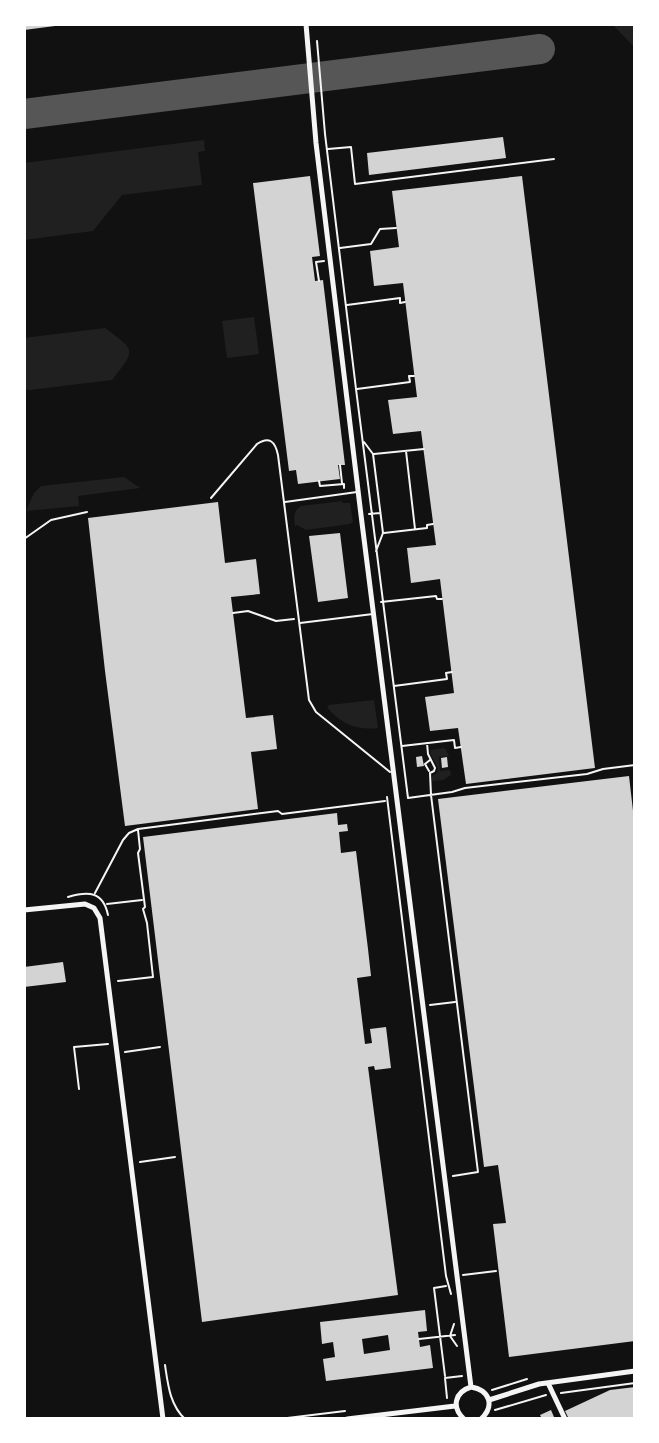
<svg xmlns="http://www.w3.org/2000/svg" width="659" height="1443" font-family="Roboto,sans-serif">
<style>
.green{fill:#202020}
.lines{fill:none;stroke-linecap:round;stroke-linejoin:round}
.taxiway{stroke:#565656;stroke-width:30}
.building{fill:#d3d3d3;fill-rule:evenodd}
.path{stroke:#f5f5f5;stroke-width:2}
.service{stroke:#f5f5f5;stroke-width:2}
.minor{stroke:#f5f5f5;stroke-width:5}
</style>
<rect width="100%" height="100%" fill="#111"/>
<path class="green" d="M611 24H635V48L614 26Z
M204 140 205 151 198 152 202 185 122 195 93 231 24 240V163Z
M254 317 259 354 227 358 222 321Z
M105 328C136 351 136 349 112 380L30 390 24 389V338Z
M124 477 140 488 78 496 79 506 26 511 34 493 41 486Z
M342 501V503H350L353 522 350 524 306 530 297 525 295 526C294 517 293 511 301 506Z
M374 700 378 728C358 731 339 723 327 707L329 705Z
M444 748 446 750 449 756 439 757 440 771 450 770 451 775 443 780 432 781V776L437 773 438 768 430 753 431 750Z"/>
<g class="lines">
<path class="taxiway" d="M24 114 540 49"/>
</g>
<path class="building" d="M24 24H55V26L24 30Z
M503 137 506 158 369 175 367 153Z
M310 176 320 256 312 257 315 281 323 280 345 465H338L340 479 298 484 296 470 289 471 253 183Z
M522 176 595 768 466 784 458 728 430 731 425 697 454 693 440 579 411 583 407 548 436 545 421 431 393 434 388 400 417 397 403 283 374 286 370 251 399 247 392 191Z
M218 502 225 563 256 559 260 594 231 597 246 718 273 715 277 749 251 752 258 809 125 826 105 671 88 518Z
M340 533 348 598 318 602 309 536Z
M422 756 424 766 417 767 416 757Z
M447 757 448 767 442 768 441 758Z
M629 776 635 828V1341L509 1357 493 1224 506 1223 498 1165 484 1167 438 799Z
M337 813 338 825 347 824 348 831 339 832 341 853 356 851 368 949 371 976 357 978 365 1044 372 1043 370 1029 386 1027 391 1068 375 1070 374 1066 368 1067 398 1295 202 1322 143 837Z
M63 962 66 982 24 987V967Z
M425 1310 427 1331 418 1332 420 1347 430 1345 433 1368 326 1381 323 1359 335 1357 333 1342 322 1344 320 1322ZM388 1335 390 1350 364 1354 362 1339Z
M635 1387V1419H569L565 1411 610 1390Z
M551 1410 554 1417 542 1419 540 1415Z"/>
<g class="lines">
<path class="path" d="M317 41 325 134 356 389 408 798
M328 149 351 147 355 184 554 159
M340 248 371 244 380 229 396 228
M319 281 316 262 324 261
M347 305 400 298V303L405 302
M357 389 410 382 409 376H414
M364 442 373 454 383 533 376 551
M406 451 415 529
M374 454 424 449
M340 465 342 483
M319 481 320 486 344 484V488
M369 514 380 513
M384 533 427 528V525L433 524
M381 602 436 596 437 599H442
M233 613 248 611 276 621 294 619
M394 686 447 679 446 673 452 672
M427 743 428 754 435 768 434 771 430 773 431 795 478 1172 453 1176
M402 746 454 740 455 748 461 747
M429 771 425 764 430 760
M387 797 446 1276 451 1294
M408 798 452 792 465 788 587 774 603 769 635 765
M95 893 123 840 129 833 138 829 278 811 282 814 385 801
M68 897C88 891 103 891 108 915
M107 904 142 900
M118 981 153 977 147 923 143 909 145 907 138 853 140 849 138 830
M430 1005 455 1002
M125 1052 160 1047
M79 1089 74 1047 108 1044
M140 1162 175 1157
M463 1275 496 1271
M454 1324 450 1336 457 1346
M419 1339 455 1335
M165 1365C168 1385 170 1405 185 1419
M445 1376 434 1288 446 1286
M492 1390 527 1379
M561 1393 635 1383
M447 1398 445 1378 462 1376
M495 1410 546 1395
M279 1419 345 1411"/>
<path class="service" d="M211 498 257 444C269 436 275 441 278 455L309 700 316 712 390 772
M285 502 357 492
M24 539 51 520 87 512
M300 623 373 614"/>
<path class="minor" d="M306 24 316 143 361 515 471 1387
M24 910 85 904 94 908 100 918 163 1419
M548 1383 565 1419
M489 1400 539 1384 635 1371
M347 1419 455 1406
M464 1419C451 1407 455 1392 471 1387 490 1390 495 1406 481 1419"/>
</g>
<rect width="659" height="1443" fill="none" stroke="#ffffff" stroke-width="52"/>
</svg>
